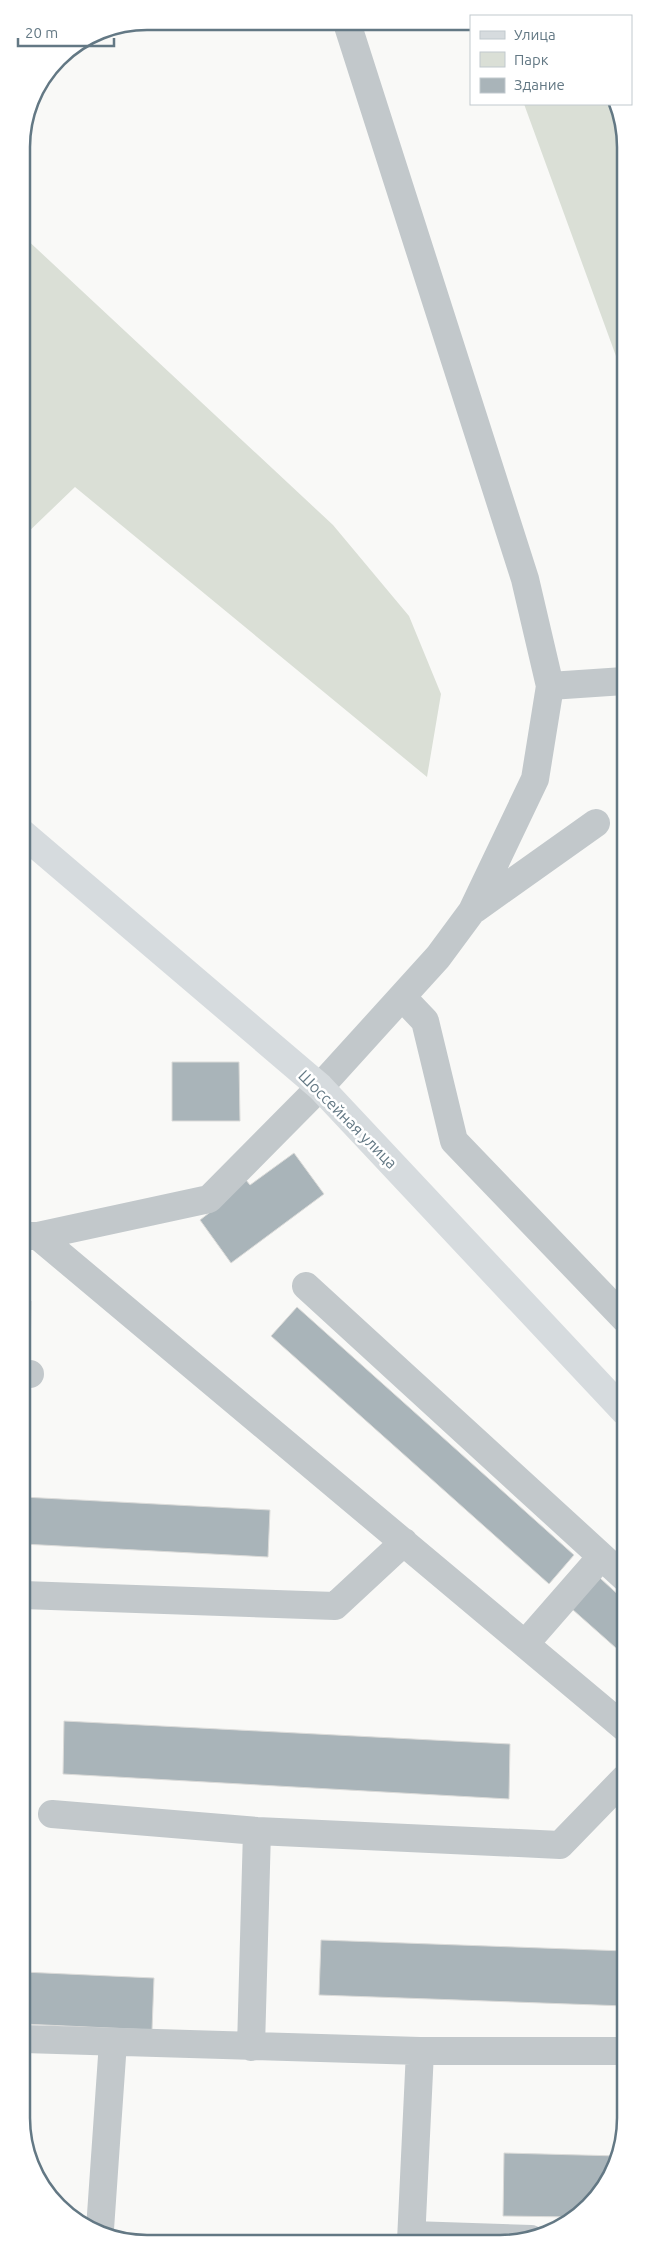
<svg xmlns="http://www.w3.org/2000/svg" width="647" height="2265" font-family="Ubuntu,sans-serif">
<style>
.green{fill:#dadfd6}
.building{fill:#a9b4b9;stroke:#dbdbd9}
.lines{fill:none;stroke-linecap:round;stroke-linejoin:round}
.minor{stroke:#c2c8cb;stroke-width:28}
.major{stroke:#d6dbde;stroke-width:28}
.labels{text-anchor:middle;stroke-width:5;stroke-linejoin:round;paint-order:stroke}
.street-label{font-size:16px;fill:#637884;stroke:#fff}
.rim{fill:none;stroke:#637884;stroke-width:2.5}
</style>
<rect width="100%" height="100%" fill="#f9f9f7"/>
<path class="green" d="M524 104H613L623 123 624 378Z
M22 235 333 525 409 616 441 694 427 777 75 487 22 538Z"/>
<path class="building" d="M172 1062H239L240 1121H172Z
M294 1153 324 1194 231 1263 200 1220 218 1206 246 1180 250 1185Z
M23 1300 31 1301 30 1359H23Z
M297 1307 574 1555 549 1584 271 1336Z
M23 1497 270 1510 268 1557 23 1544Z
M600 1578 625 1601V1656L572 1609Z
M64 1721 510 1744 509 1799 63 1774Z
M321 1940 625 1951V2006L319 1995Z
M23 1972 154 1978 152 2030 23 2024Z
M504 2153 619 2156 616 2166 595 2201 574 2217 503 2216Z"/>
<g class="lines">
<path class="minor" d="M550 686 624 681
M475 909 596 823
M403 998 425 1021 454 1141 625 1319
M23 1236H38L209 1199 320 1087 438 957 472 911 535 779 550 686 525 579 347 23
M38 1236 625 1728
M306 1286 625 1578
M23 1374H30
M23 1595 335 1606 404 1542
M525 1644 601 1557
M52 1814 257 1831 560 1845 625 1778
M24 2039 420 2051 411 2241
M251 2047 257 1831
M420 2051H625
M100 2229 113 2042
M412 2235 531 2239"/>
<path class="major" d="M22 833 320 1087 625 1412"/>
</g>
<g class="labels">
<g class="street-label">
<text transform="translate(348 1119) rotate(45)" y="6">Шоссейная улица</text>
</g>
</g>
<path d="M0 0H647V2265H0ZM147 30H500A117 117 0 0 1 617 147V2118A117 117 0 0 1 500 2235H147A117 117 0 0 1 30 2118V147A117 117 0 0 1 147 30Z" fill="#fff" fill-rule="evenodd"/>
<path class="rim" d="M147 30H500A117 117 0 0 1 617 147V2118A117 117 0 0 1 500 2235H147A117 117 0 0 1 30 2118V147A117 117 0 0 1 147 30Z"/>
<rect x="470" y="15" width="162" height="90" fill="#ffffff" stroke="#c1c9ce"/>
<rect x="480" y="31" width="25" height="8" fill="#d6dbde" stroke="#c1c9ce"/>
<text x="514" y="40" font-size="15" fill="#637884">Улица</text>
<rect x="480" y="52" width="25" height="15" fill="#dadfd6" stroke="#c1c9ce"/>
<text x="514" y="65" font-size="15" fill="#637884">Парк</text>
<rect x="480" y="78" width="25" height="15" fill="#a9b4b9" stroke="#c1c9ce"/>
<text x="514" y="90" font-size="15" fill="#637884">Здание</text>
<path d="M18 38v8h96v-8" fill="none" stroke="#637884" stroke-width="2.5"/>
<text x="25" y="38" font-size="15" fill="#637884" stroke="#ffffff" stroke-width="4" paint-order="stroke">20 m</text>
</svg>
